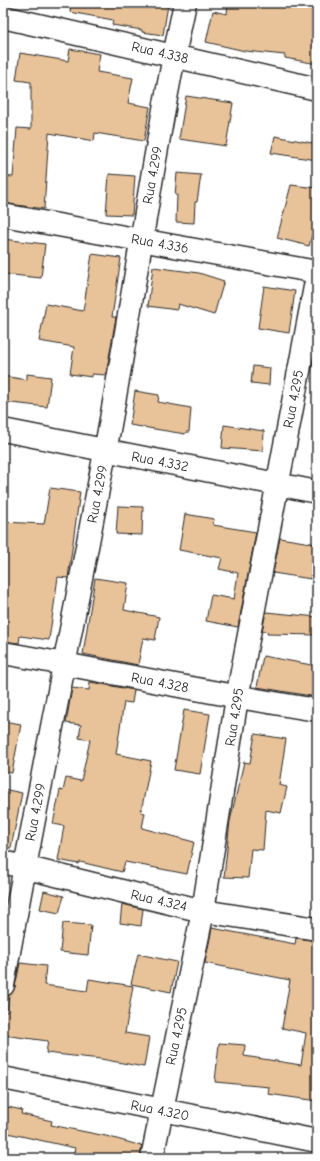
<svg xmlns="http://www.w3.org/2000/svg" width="320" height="1161" font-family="'Comic Neue',sans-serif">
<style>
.building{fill:#e8c298;stroke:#2b2b2b}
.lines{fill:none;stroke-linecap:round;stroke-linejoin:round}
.street-casing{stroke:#2b2b2b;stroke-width:25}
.street{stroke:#fff;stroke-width:22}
.labels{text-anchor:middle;stroke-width:3;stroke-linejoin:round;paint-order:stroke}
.street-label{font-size:14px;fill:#2b2b2b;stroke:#fff}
</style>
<rect width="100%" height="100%" fill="#fff"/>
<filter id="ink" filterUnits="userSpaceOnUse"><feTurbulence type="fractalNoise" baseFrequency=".025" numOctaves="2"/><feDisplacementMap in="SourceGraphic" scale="8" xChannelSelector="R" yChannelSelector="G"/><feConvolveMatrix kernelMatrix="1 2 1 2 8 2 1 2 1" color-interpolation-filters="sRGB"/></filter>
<g filter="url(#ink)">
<path class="building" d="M71 3H115L145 8 146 3 168 5 163 35 142 32V30L112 25 113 20 70 12Z
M228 3H317V64L285 58V55L245 51 206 42 213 11 227 14Z
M70 49 100 54 97 72 133 78 128 103 150 107 144 141 95 133 94 141 49 133 44 209 3 203V176L13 177 17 128 31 129V82L16 80 20 53 68 61Z
M186 96 233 103 226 146 179 139Z
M275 136 317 144V160L271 153Z
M177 173 201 175 197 202H195L194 223 176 222 177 195H175Z
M109 174 135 176 132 215 106 214Z
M291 185 317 188V216L309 246 277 238Z
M3 239 45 244 41 278 3 274Z
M92 254 121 258 112 317H116L106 375 92 374V377L70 374 74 347 39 341 46 304 83 311Z
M153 267 199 273 224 281 214 315 178 304 177 310 148 306Z
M264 286 295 291 289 333 258 328Z
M253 366 270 368 269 385 251 383Z
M27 374 51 377 47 407 3 402V376L27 380Z
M135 391 159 395 158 402 191 408 189 432H186L185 434 130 425Z
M224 425 264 431 263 451 222 448Z
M50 488 80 492 68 578 58 577 49 640 20 636 19 643 3 641V522L44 524Z
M118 506 143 507 142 535 116 534Z
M185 514 214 519 213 525 256 532 238 627 206 621 211 595 234 599 238 573 219 569 222 558 179 550Z
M280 538 317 544 311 579 273 573Z
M95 578 128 583 124 610 159 617 155 640 143 638 138 665 83 654Z
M266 612 317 617V635L267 634 268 632 262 631Z
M263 656 317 666V697L257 687Z
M90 682 134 690 132 703 124 702 116 754 151 761 141 812 145 813 142 828 194 842 187 874 125 862 122 872 80 862 79 864 58 860 64 826 53 824 60 790 63 791 66 778 81 781 90 740 79 738 81 725 66 723 72 688 89 690Z
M184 710 210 714 200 774 174 770Z
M3 721 21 724 12 773 3 772Z
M255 734 286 739 279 785 287 787 281 813 266 810 263 850 251 849 248 878 224 877 230 821 244 762 250 763Z
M3 789 22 793 11 848 3 847Z
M44 891 64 896 59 913 40 909Z
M122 904 143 909 141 926 120 923Z
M63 923 91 925 88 955 60 952Z
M212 928 295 944 296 938 317 941V1101L268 1094 269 1087 215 1082 219 1043 245 1045 244 1056 301 1065 306 1033 282 1028 290 980 205 963Z
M138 954 177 962 171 992 131 984Z
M20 963 46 966 44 985 87 991 89 979 133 986 125 1033 149 1037 144 1067 101 1059 46 1053 48 1041 3 1035V1011L7 1012 9 995 15 987Z
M3 1106 22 1110 21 1114 52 1121 51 1125 106 1136 142 1146 140 1158H73L75 1148 3 1132Z"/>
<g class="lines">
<defs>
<path id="street" d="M3 17 317 89
M3 215 317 272
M3 430 317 492
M3 653C108 671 212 694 317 710
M3 862 203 911 317 929
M3 985C35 807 72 630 105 452 133 303 153 152 185 3
M3 1078 317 1141
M152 1158 203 911 237 698 317 276"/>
</defs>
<use href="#street" class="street-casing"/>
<use href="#street" class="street"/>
</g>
</g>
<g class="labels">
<g class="street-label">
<text transform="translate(160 52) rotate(13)" y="5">Rua 4.338</text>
<text transform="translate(152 175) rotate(-80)" y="5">Rua 4.299</text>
<text transform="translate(160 243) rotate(10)" y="5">Rua 4.336</text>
<text transform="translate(293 399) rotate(-79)" y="5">Rua 4.295</text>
<text transform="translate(160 461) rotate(11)" y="5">Rua 4.332</text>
<text transform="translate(97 494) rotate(-79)" y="5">Rua 4.299</text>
<text transform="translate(160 682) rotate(11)" y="5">Rua 4.328</text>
<text transform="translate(234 717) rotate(-81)" y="5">Rua 4.295</text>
<text transform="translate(35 812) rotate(-79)" y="5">Rua 4.299</text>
<text transform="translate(159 900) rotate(13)" y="5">Rua 4.324</text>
<text transform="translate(176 1036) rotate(-78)" y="5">Rua 4.295</text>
<text transform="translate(160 1110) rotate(11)" y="5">Rua 4.320</text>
</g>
</g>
<rect width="320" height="1161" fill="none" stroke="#fff" stroke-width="16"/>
<rect x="8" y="8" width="304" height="1145" fill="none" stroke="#2b2b2b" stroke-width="1.5" filter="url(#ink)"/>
</svg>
